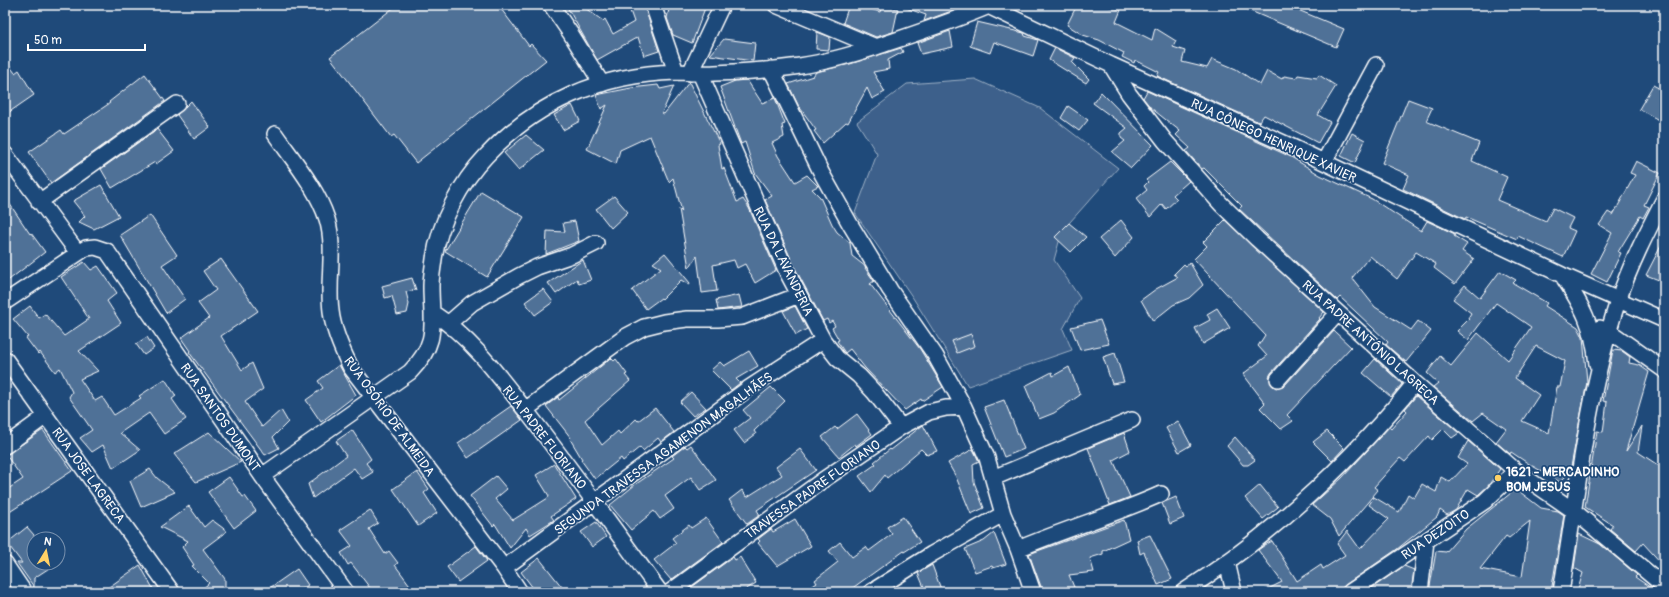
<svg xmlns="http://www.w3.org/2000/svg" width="1669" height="597" font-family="Pangolin,sans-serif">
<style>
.green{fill:#3c618b;stroke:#9eb0c5}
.building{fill:#507197;stroke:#fff;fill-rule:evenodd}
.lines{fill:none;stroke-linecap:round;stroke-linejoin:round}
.street-casing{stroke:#fff;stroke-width:18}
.street{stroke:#1f4a7a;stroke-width:15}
.poi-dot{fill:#ffd166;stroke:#1f4a7a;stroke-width:1.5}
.labels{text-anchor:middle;stroke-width:3.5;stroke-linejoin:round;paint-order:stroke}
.street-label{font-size:13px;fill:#fff;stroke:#1f4a7a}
.poi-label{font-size:13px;font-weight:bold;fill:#fff;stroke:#1f4a7a;text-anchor:start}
</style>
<rect width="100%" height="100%" fill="#1f4a7a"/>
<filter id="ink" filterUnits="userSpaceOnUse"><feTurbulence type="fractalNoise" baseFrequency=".025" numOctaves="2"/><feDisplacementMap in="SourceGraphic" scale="8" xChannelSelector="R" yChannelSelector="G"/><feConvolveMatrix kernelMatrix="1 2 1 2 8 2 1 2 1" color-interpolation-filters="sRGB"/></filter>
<g filter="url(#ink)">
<path class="green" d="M975 79 1040 108 1118 168 1062 231 1054 260 1080 298 1063 329 1072 350 968 386 913 298 855 213 877 154 857 122 907 84Z"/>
<path class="building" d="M397 5H498L529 46 531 44 546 60 416 163 394 135 391 137 330 57Z
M566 5H581L603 21 605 19 613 34 634 22 628 5H644L659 51 644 56 638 37 597 60Z
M670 5H698L705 8 692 43 673 35 667 18Z
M849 5H858L880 12 882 6 898 9 893 32 876 37 843 23Z
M903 5H958L957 9 924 21 926 15 903 7Z
M1077 5H1103L1121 10 1116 22 1152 40 1155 28 1176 41 1173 47 1185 51 1182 62 1207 68 1212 59 1236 69 1260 85 1267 71 1282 79 1284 76 1296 78 1298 75 1317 78 1319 75 1336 86 1318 115 1330 122 1318 143 1264 115 1259 122 1157 76 1159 72 1135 60 1134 63 1122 57 1124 53 1099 40 1083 35 1067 25Z
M1236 5H1286L1344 29 1336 47Z
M977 22 1024 33 1025 36 1038 40 1033 56 994 42 990 53 970 46Z
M950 31 953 47 921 54 917 43Z
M817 32 830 37 829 50 816 49Z
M724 39 755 43 753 61 710 55Z
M901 48 903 52 888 60 889 69 873 72 885 92 872 99 867 88 848 123 846 122 823 143 814 131 816 130 798 105 788 84 813 76 816 72 850 64Z
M1055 48 1075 58 1072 62 1089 79 1086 83 1049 60Z
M5 60 15 73 19 70 34 95 5 115Z
M145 74 165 101 51 183 29 152 61 130 64 134 110 103 109 102Z
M747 80 762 103 775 98 785 124 782 125 784 137 772 143 778 156 795 182 807 175 818 186 812 189 820 197 832 224 837 232 850 243 852 256 866 267 865 268 874 281 870 284 920 349 943 387 922 401 921 399 905 410 865 368 850 349 845 353 837 341 839 340 832 328 835 326 832 321 829 323 827 319 823 321 795 268 765 200 772 196 755 173 745 142 741 144 720 87 735 81Z
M689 82 720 144 718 145 722 169 724 168 737 202 743 199 749 208 776 270 755 283 745 264 737 268 734 260 713 265 717 291 702 293 697 256 689 268 679 209 682 212 673 178 669 182 650 136 620 150 616 164 587 149 607 105 601 109 596 95 631 88 658 85 660 89 674 86 662 113 664 114Z
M1653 85 1664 91V123L1639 109Z
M1147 91 1291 157 1320 175 1372 199 1421 231 1427 221 1455 234 1454 236 1467 244 1462 251 1474 259 1455 284 1434 268 1436 264 1416 252 1397 279 1370 256 1352 278 1375 307 1411 330 1418 321 1431 331 1406 362 1386 345 1388 342 1340 297 1337 300 1239 209 1242 206 1204 168 1202 169 1186 151 1190 148 1176 135 1180 131 1151 108 1143 98Z
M1101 92 1153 145 1131 168 1112 152 1125 141 1121 138V133L1127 128 1093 103Z
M1408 99 1432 108 1426 121 1479 143 1472 161 1507 177 1497 200 1546 221 1553 208 1573 218 1568 228 1575 231 1563 257 1518 236 1517 239 1466 217 1465 219 1403 189 1409 175 1382 163Z
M191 101 210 127 194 139 177 115Z
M572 105 580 121 563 130 554 115Z
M1068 106 1088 120 1079 131 1061 118Z
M157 129 174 151 156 164 155 162 112 188 101 169Z
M1352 133 1365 140 1355 163 1341 156Z
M526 135 544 150 519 170 504 153Z
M1636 161 1660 173 1644 205 1649 207 1643 218 1640 216 1618 252 1621 253 1607 282 1591 274 1612 233 1599 225 1608 212 1613 215 1635 175 1630 173Z
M1170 162 1189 181 1173 195 1177 199 1166 209 1162 204 1150 217 1136 199 1147 190 1144 186 1148 182 1146 180Z
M101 185 119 216 94 229 79 222 85 216 73 201Z
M481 191 524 217 487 277 445 251Z
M614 196 628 212 611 228 596 209Z
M5 197 30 234 31 233 45 252 5 283Z
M150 215 177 255 162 265 185 299 166 313 120 235Z
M1121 220 1134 237 1115 258 1099 239Z
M1225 220 1324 312 1319 318 1320 319 1271 373 1269 377 1272 385 1276 388 1285 385 1334 331 1351 347 1287 415 1293 421 1281 429 1260 408 1265 403 1243 374 1267 356 1258 346 1265 335 1194 259 1207 246 1203 242Z
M575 221 579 241 546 254 547 231 565 232 563 223Z
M1069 223 1086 237 1071 252 1055 237Z
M1664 240V282L1646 275Z
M665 253 690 283 689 285 681 280 662 299 661 298 646 309 632 290 661 268 653 263Z
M221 259 258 311 221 336 242 370 252 363 263 389 245 402 262 427 281 410 288 422 273 437 279 448 265 455 189 352 190 351 181 338 209 318 198 303 216 290 203 271Z
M583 260 591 280 579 284 577 279 556 294 548 283Z
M84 262 91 270 98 266 117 293 107 301 121 323 79 351 98 371 80 379 95 401 102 397 114 415 141 398 139 396 165 379 176 396 172 399 186 419 164 434 149 413 120 433 140 450 113 468 103 445 92 452 80 438 92 430 69 397 72 392 60 368 55 372 40 352 38 354 26 338 28 337 13 319 30 306 39 318 45 314 64 336 89 319 61 277Z
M1190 263 1203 285 1189 298 1173 305 1153 321 1141 300 1156 289 1178 277 1174 274 1184 264 1186 266Z
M1500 271 1516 280 1513 283 1547 303 1545 306 1578 327 1583 337 1587 382 1570 472 1560 482 1529 464 1511 452 1510 454 1496 442 1506 429 1483 413 1473 421 1433 387 1438 383 1427 373 1440 356 1451 366 1478 333 1508 360 1527 333 1531 327 1496 303 1468 340 1457 331 1469 319 1468 318 1471 313 1453 299 1465 285 1480 298ZM1536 346 1565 361 1560 387H1557L1549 433 1522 421 1539 395 1515 378Z
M412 278 416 290 406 292 409 304 407 313 397 315 392 296 385 298 382 286Z
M543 289 553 302 535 315 525 302Z
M739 295 742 307 718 310 716 300Z
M795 306 807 329 796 335 783 311Z
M1217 308 1230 328 1203 344 1195 328 1210 320 1207 314Z
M1100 320 1109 344 1080 350 1071 327Z
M971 334 975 346 957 353 952 341Z
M147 337 154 348 144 355 136 344Z
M1613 350 1622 351 1630 357 1629 363 1639 365 1649 372 1626 451 1642 426 1638 452 1664 469V566L1643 543 1636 551 1610 529 1613 525 1585 507 1597 431 1603 432 1607 402 1603 401Z
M749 351 758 366 736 379 740 383 731 390 711 370 720 362 724 366Z
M1115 353 1124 382 1112 384 1103 357Z
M611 358 614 361 616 359 627 374 625 375 630 381 585 420 602 445 618 431 620 434 636 419 638 421 655 408 674 432 661 442 658 438 643 451 640 447 623 461 621 458 595 479 581 460 582 459 570 439 571 438 546 406 558 397 559 400Z
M1375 359 1402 384 1391 397 1363 373Z
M339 365 356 395 321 422 306 400 323 388 318 381Z
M1069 367 1080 395 1054 413 1039 419 1025 386 1052 372 1053 376Z
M771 387 785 401 754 431 756 434 744 443 734 430 750 418 743 410Z
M691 392 706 408 693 416 680 402Z
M1416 396 1459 433 1452 438 1443 429 1432 440 1429 436 1405 462 1400 458 1374 487 1378 490 1339 536 1330 519 1312 505 1342 478 1389 427 1391 429 1407 411 1405 409Z
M1004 400 1024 449 1004 457 984 407Z
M511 406 522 420 468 458 458 443Z
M857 414 872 434 856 446 855 444 839 457 822 437 835 427 837 429Z
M1178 421 1191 445 1179 452 1166 428Z
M923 425 937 451 927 455 921 449 887 478 885 475 871 492 859 476 876 464 874 462 890 449 891 450Z
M43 430 72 471 5 515V491L23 479 6 455Z
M352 430 371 459 366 463 373 472 362 479 354 468 313 498 308 484 346 456 336 441Z
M1327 431 1344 448 1332 461 1313 442Z
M209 432 241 462 196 482 174 454Z
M1124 433 1130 451 1113 460 1130 497 1110 505 1088 448Z
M1235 437 1255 460 1248 465H1243L1227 446Z
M1468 441 1500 469 1488 486 1479 494 1478 495 1468 489 1456 510 1447 515 1440 510 1437 517 1396 550 1345 585 1341 592H1262L1282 582 1258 550 1265 545 1272 541 1297 581 1321 565 1323 569 1345 555 1337 544 1347 531 1360 549 1389 519 1369 505 1374 497 1399 512 1408 494 1414 498 1422 484 1436 492 1441 477 1450 482 1467 464 1458 458Z
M691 445 716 480 700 490 691 477 665 496 674 509 660 519 654 511 631 530 610 505 636 484 674 458 672 456 685 446 687 448Z
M800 449 816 470 757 510 760 515 747 524 729 500 742 490 747 497 782 475 776 467Z
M973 449 979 461 973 464 974 482 984 508 971 514 956 477 948 463Z
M554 464 576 499 551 516 554 520 530 535 526 528 510 548 495 524 493 526 470 496 496 476 507 489 495 499 513 520 548 498 549 496 536 475Z
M150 469 157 478 175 492 141 507 130 481Z
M417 472 429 489 424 493 437 513 418 526 393 489Z
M229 477 243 497 245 496 256 511 234 528 208 492Z
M1260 485 1278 507 1263 519 1245 498Z
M1516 489 1541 508 1558 511 1564 515 1551 592H1429L1436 551 1446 552 1466 529ZM1530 521 1522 577 1480 569 1506 536 1509 538Z
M1176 497 1184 518 1170 524 1162 503Z
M189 506 204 527 212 520 227 531 203 549 225 579V592H199L209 583 192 566 194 565 182 547 188 541 160 527Z
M370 510 378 523 369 529 385 554 389 551 398 563 395 565 415 592H373L351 563 348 565 341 553 352 546 340 530Z
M903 517 920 542 904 552V551L847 592H804L817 583 815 580 838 562 829 551 840 542 852 557 866 547 869 551 892 534 887 527Z
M706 518 723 542 671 580 654 560 676 543 672 538 689 525 691 528Z
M795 519 811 546 777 566 758 543 760 541 758 539 771 529 773 532Z
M1124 520 1129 539 1103 551V554L1090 558 1094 572 1069 575 1076 592H1043L1029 554Z
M596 522 606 537 592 547 581 532Z
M27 527 34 535V563H57L34 578V587L17 563H22L7 543Z
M994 533 1006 564 993 568 992 566 975 572 965 549 984 541Z
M1579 534 1600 544 1637 575 1635 577 1657 592H1577L1583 573 1574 568Z
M1150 535 1172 579 1158 585 1144 552 1140 554 1137 540Z
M476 546 487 561 458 582 447 567Z
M733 557 735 560 740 557 756 583 742 592H685Z
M539 558 566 592H536L521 572Z
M140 565 155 592H102Z
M932 565 942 592H926L918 573Z
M1404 566 1414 570 1411 592H1366Z
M297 569 308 585 299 592H264Z"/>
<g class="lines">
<defs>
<path id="street" d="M551 5 571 34 602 84
M653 5 676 72
M776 5 876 47
M986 5 1111 65 1288 145 1562 275 1664 320
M1111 65 1129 94 1165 141 1221 204 1257 239 1415 383 1516 471 1574 511 1664 586
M771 69 822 174 850 224 890 290 935 355 964 407 987 458 1003 514 1018 549 1033 592
M690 73 722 5
M700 73 787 272 823 340 837 358 859 376 874 392 901 427
M275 134C293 160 317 188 327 219 336 249 327 280 331 311 333 330 342 350 351 368L504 568 520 592
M5 154 78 253
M1324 162 1376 65
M39 202 177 104
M1562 275C1583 307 1593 325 1597 364
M5 302 86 248 95 247 107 251 262 476 346 592
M433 313C473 339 501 379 530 416 575 474 617 533 660 592
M448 324 472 303 519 276 537 267 572 255 596 243
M1600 328 1609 331 1664 370
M5 359 172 592
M1278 379 1338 313
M525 410 625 337 644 327 664 322 687 319H718L742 317 799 295
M5 446 46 416
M262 476 410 372C440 341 431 324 431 286 431 277 433 268 434 259 439 223 461 182 486 156 536 102 602 74 676 72 689 72 702 74 715 73 743 72 772 70 800 66 826 62 851 55 876 47 914 34 951 22 989 6
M993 478 1132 420
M1018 549C1065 529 1114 515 1161 494
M1227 562 1234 592
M5 564 24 592
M504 568 749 388 823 340
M670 592 823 480 901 427 929 412 946 408 964 407
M871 592 932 554 1003 514
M1183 592C1271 536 1349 464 1415 383
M1350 592 1485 501 1516 471
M1420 592 1426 541
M1561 592C1577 495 1587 395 1618 301 1630 265 1647 232 1664 199"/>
</defs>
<use href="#street" class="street-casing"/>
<use href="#street" class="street"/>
</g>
</g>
<circle class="poi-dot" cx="1498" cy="478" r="4"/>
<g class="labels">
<g class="street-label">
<text transform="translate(1274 140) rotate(25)" y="5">RUA CÔNEGO HENRIQUE XAVIER</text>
<text transform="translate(784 261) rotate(64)" y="5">RUA DA LAVANDERIA</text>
<text transform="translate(1371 342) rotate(42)" y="5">RUA PADRE ANTÔNIO LAGRECA</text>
<text transform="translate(390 416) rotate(54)" y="5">RUA OSÓRIO DE ALMEIDA</text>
<text transform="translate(221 417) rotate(55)" y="5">RUA SANTOS DUMONT</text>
<text transform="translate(545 437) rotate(52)" y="5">RUA PADRE FLORIANO</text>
<text transform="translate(663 453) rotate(-36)" y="5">SEGUNDA TRAVESSA AGAMENON MAGALHÃES</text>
<text transform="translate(89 475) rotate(54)" y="5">RUA JOSE LAGRECA</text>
<text transform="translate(812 489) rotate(-35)" y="5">TRAVESSA PADRE FLORIANO</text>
<text transform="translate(1435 534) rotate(-34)" y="5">RUA DEZOITO</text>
</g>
<g class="poi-label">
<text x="1506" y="476">1621 - MERCADINHO<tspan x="1506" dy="15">BOM JESUS</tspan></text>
</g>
</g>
<rect width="1669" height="597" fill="none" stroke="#1f4a7a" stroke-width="20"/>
<rect x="10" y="10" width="1649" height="577" fill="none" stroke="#fff" stroke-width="1.5" filter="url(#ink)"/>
<g transform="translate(46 551) rotate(10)"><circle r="19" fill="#1f4a7a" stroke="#7992af"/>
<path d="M0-3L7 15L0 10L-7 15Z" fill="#ffd166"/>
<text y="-6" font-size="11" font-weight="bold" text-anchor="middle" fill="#ffffff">N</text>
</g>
<path d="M28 44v6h117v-6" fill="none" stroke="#ffffff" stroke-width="2"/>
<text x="34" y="44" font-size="12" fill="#ffffff" stroke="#1f4a7a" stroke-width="3" paint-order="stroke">50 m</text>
</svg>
